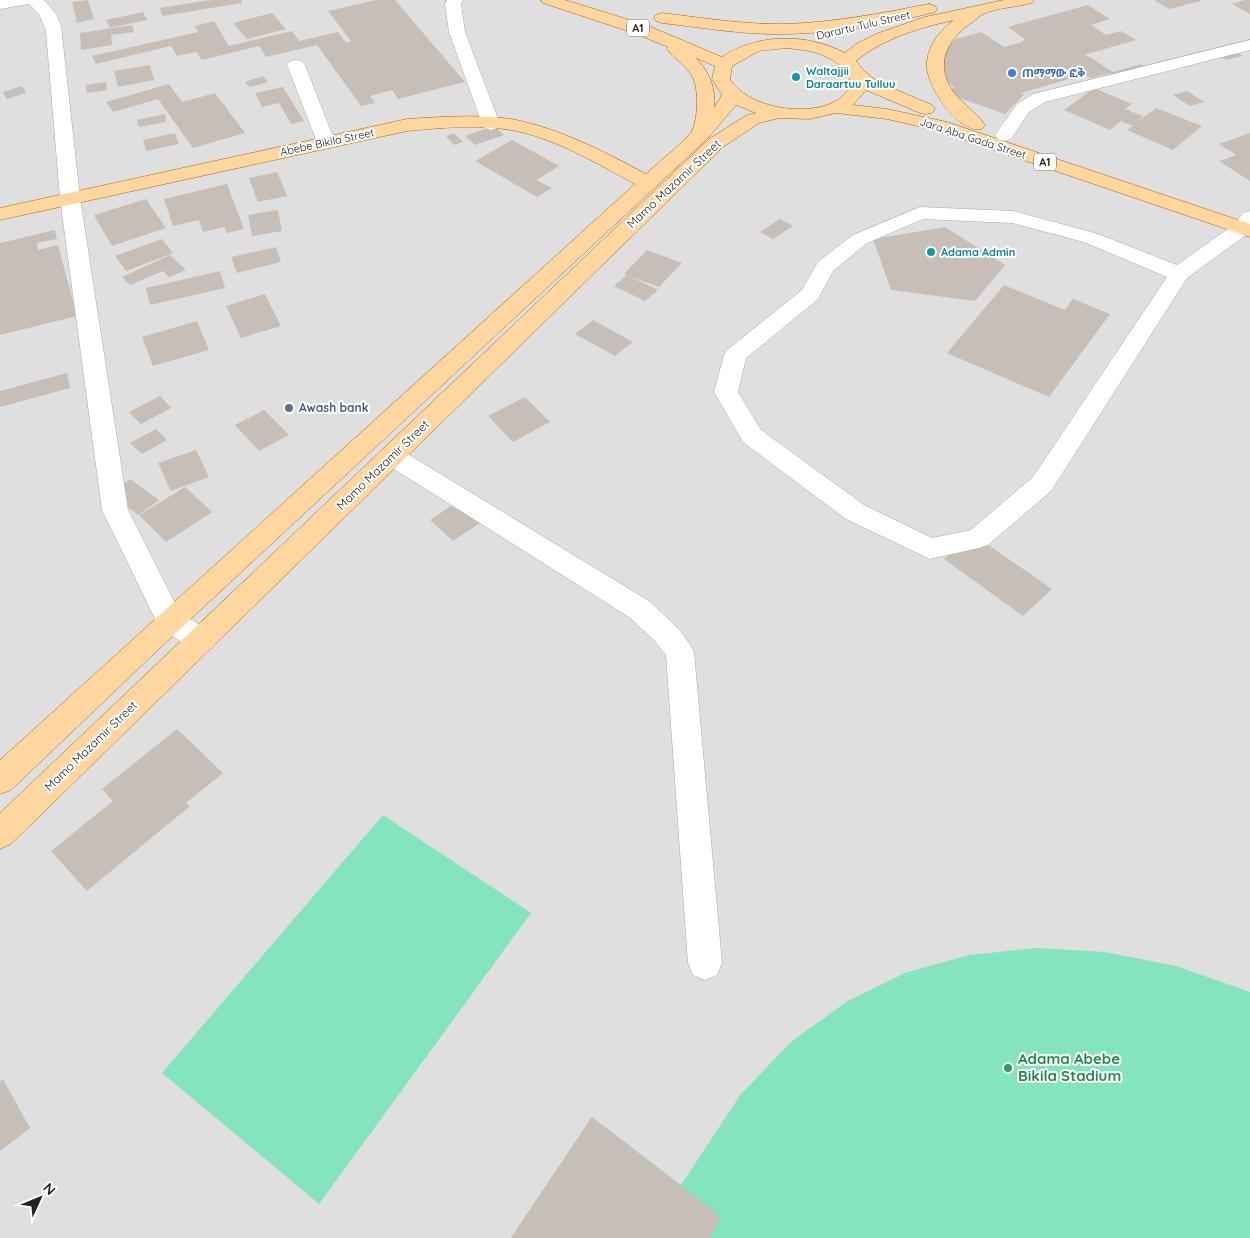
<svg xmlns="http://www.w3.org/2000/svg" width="1250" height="1238" font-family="Quicksand,'Noto Sans Ethiopic',sans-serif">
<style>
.residential{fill:#e0dfdf}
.pitch{fill:#83e4be}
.building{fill:#c7beb7}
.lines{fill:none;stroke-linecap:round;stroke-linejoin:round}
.minor-casing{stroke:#a9a9a9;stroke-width:1}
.major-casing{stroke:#9f6900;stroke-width:1}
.minor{fill:#fff;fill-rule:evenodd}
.major{fill:#ffd5a0;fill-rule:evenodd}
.shop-dot{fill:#3f7fe0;stroke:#fff;stroke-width:2}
.culture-dot{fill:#0f9aa8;stroke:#fff;stroke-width:2}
.service-dot{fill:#5c6f8a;stroke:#fff;stroke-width:2}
.leisure-dot{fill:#2e9e5b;stroke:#fff;stroke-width:2}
.labels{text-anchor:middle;stroke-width:4;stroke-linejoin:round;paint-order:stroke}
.far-street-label{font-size:11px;fill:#222;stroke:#fff}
.shield{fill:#fff;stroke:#646464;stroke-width:1}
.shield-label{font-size:11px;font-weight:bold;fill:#222}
.far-culture-label{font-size:11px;font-weight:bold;fill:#0d838f;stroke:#fff;text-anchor:start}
.far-shop-label{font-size:11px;font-weight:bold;fill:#366cbe;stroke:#fff;text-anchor:start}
.street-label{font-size:12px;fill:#222;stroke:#fff}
.service-label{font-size:12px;font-weight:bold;fill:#4e5e75;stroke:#fff;text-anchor:start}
.near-leisure-label{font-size:15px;font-weight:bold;fill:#27864d;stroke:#fff;text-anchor:start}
</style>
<rect width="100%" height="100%" fill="#f2efe8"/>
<path class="residential" d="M0 0H1250V1238H0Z"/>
<path class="pitch" d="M383 815 531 913 319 1204 162 1073Z
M1036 948 1105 952 1176 966 1250 992V1238H511L592 1117 681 1185 741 1094 791 1042 846 1002 905 973 969 955Z"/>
<path class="building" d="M88 0 94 19 77 23 72 2Z
M210 0H241L242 3 162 16 160 8Z
M376 0H395L465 82 398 99 392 90 370 96 375 103 361 106 317 45 266 57 259 46 202 60 197 52 177 56 171 46 96 64 92 56 198 32 195 26 214 21 229 46 292 31 299 41 338 32 346 43 351 41 328 11Z
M1154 0H1201V1L1169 9Z
M1245 0H1250V14L1232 4Z
M1088 5 1110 19 1091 25 1106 35 1121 31 1136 40 1084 55 1090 57 1113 72 1141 64 1152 72 1120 80 1110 73 1092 78 1083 75 1021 93 1024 95 1005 114 948 94 954 87 926 66 956 39 981 32 1004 47 1022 42 1025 39 1008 27Z
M143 12 147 20 110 28 106 20Z
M272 13 286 29 247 39 233 23Z
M132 25 134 32 111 35 112 45 81 50 80 33Z
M1230 48 1243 56 1226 60 1214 52Z
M150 65 154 80 118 87 114 71Z
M263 76 268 82 250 87 245 82Z
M106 82 107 90 87 93 86 85Z
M169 84 182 102 215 93 245 133 193 148 158 99 113 112 106 102Z
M22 86 26 93 7 99 3 92Z
M283 87 304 121 291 124 279 103 262 107 255 93Z
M1094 88 1132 104 1125 109 1143 116 1137 122 1156 108 1202 126 1173 150 1127 130 1133 126 1121 121 1110 130 1064 110Z
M1187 91 1204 102 1190 106 1173 95Z
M165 114 166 122 139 127 137 120Z
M494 126 504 135 475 145 465 136Z
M175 133 179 144 146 151 143 140Z
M454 133 463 142 454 145 446 136Z
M1250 133V181L1219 161 1236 155 1219 144Z
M512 140 559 166 536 180 552 188 537 197 475 161Z
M277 172 287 196 258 202 249 178Z
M227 184 244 229 227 233 224 227 203 232 199 220 173 226 164 199Z
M146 199 166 228 112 246 94 215Z
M278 210 282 231 252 236 248 215Z
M780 219 793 226 773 239 760 232Z
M945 227 1005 265 975 301 891 290 873 239Z
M55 230 57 239 37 243 38 250 58 245 77 316 0 335V243Z
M162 239 173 253 126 271 115 256Z
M276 247 281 262 237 273 231 257Z
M647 250 682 263 659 287 629 276 658 290 645 301 614 286 627 275 624 274Z
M170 255 186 270 169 277 163 271 130 285 122 277Z
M220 271 225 288 150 305 146 288Z
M1004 285 1065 310 1073 299 1110 314 1049 397 947 353Z
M265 294 281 326 241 338 226 306Z
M593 320 633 342 615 356 575 334Z
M197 321 209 350 153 366 142 337Z
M67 373 70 388 0 407V391Z
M160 396 171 408 141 424 129 412Z
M525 397 550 422 513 442 488 416Z
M264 410 289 435 259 451 235 425Z
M156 429 167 440 142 454 130 443Z
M196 450 209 477 171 491 158 463Z
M130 479 159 500 138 515 109 493Z
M185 487 212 512 166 542 139 515Z
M457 502 480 523 453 541 430 520Z
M974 535 1052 589 1023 616 944 559Z
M177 729 223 773 186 803 190 806 87 891 51 851 113 801 102 789Z
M3 1079 30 1128 0 1151V1082Z
M592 1117 721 1217 710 1238H511Z"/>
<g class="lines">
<defs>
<path id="minor" d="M0 0H44L56 14 61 26 80 198 128 510 180 613 212 632 216 640 212 648 202 651 192 648 160 629 102 510 60 198 46 31 39 14 29 4 0 9Z
M447 0H463L461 4 465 32 500 124 497 128 491 130 485 128 482 124 449 32 445 4Z
M1250 40V50L1045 102 1029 112 1011 139 1004 141 997 139 995 135 1017 104 1033 94Z
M296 60 302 61 305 65 335 142 333 146 326 148 319 146 317 142 287 65 290 61Z
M920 207 1013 211 1098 234 1177 265 1235 224 1243 213 1250 211V232L1187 278 1051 491 988 545 979 548 930 559 846 519 743 442 714 392 724 355 727 350 802 290 818 262 853 235ZM923 219 1012 223 1084 242 1167 277 1033 477 971 530 932 538 864 505 761 430 738 392 746 358 818 299 833 271 867 243Z
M392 447 401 450 649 601C666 617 684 631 694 652L722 963 717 975 705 980 693 975 688 963 666 655 654 640 629 617 383 462 380 456 383 450Z"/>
<path id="major" d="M541 0H565L646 25 722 57C758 33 807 33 845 53L856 44 876 34 925 17 1004 0H1034L1032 3C1017 7 996 8 983 14 979 16 975 21 971 23 950 38 936 59 949 85 958 102 975 110 985 125L982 129C959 135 923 83 927 61 929 44 941 29 954 20 919 28 884 38 856 61L864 71 878 82 932 105 935 109 932 113 926 114 920 113 866 90 853 105 887 109 947 122 1250 224V237L935 130 887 119 836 113 809 119 779 118 759 123 723 147 11 844 0 849V813L709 139 747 115 756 113 736 105 708 138 180 629 11 790 0 794V760L635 184C596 163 555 138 511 130 477 124 441 128 407 131L0 220V208L407 119C441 117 477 114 511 119 559 128 603 151 646 174 654 166 689 138 692 131 698 119 699 90 693 78 687 65 674 60 667 49L668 47 634 33 543 3ZM787 48C796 49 805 50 814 52 838 59 870 82 834 102 805 117 747 108 730 79L732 66 759 51ZM696 58 715 66 712 79 722 95 714 108C716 88 710 73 696 58Z
M929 4 935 6 937 9 935 12C881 26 823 35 768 34 733 33 697 27 662 23L656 21 654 18 656 15 662 13C704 18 746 25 788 24 836 22 883 13 929 4Z"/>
</defs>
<use href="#minor" class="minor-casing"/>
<use href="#major" class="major-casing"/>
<use href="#minor" class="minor"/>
<use href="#major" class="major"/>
</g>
<circle class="shop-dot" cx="1012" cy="73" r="5"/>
<g class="culture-dot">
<circle cx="796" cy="77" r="5"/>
<circle cx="931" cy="252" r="5"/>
</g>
<circle class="service-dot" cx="289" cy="408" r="5"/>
<circle class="leisure-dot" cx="1008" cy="1068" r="5"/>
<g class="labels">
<g class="far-street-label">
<text transform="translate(863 25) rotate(-13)" y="4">Darartu Tulu Street</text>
<text transform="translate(973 138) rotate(18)" y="4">Jara Aba Gada Street</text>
<text transform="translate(327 142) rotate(-12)" y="4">Abebe Bikila Street</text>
</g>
<g class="shield">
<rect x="627" y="19.5" width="22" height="17" rx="4"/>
<rect x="1034" y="153.5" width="22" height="17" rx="4"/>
</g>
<g class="shield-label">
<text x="638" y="32">A1</text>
<text x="1045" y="166">A1</text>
</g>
<g class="far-culture-label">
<text x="806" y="75">Waltajjii<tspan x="806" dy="13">Daraartuu Tulluu</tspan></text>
<text x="941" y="256">Adama Admin</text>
</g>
<g class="far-shop-label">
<text x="1022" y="77">ጠማማው ፎቅ</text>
</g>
<g class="street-label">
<text transform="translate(674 184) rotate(-43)" y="4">Mamo Mazamir Street</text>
<text transform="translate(383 465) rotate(-44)" y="4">Mamo Mazamir Street</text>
<text transform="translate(91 746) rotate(-44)" y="4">Mamo Mazamir Street</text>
</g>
<g class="service-label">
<text x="299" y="412">Awash bank</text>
</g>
<g class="near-leisure-label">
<text x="1018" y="1064">Adama Abebe<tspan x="1018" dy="17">Bikila Stadium</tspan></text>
</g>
</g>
<g transform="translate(40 1198) rotate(46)" stroke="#ffffff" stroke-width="4" paint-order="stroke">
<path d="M0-4L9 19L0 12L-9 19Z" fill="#222222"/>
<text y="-8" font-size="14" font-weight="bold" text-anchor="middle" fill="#222222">N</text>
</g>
</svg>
